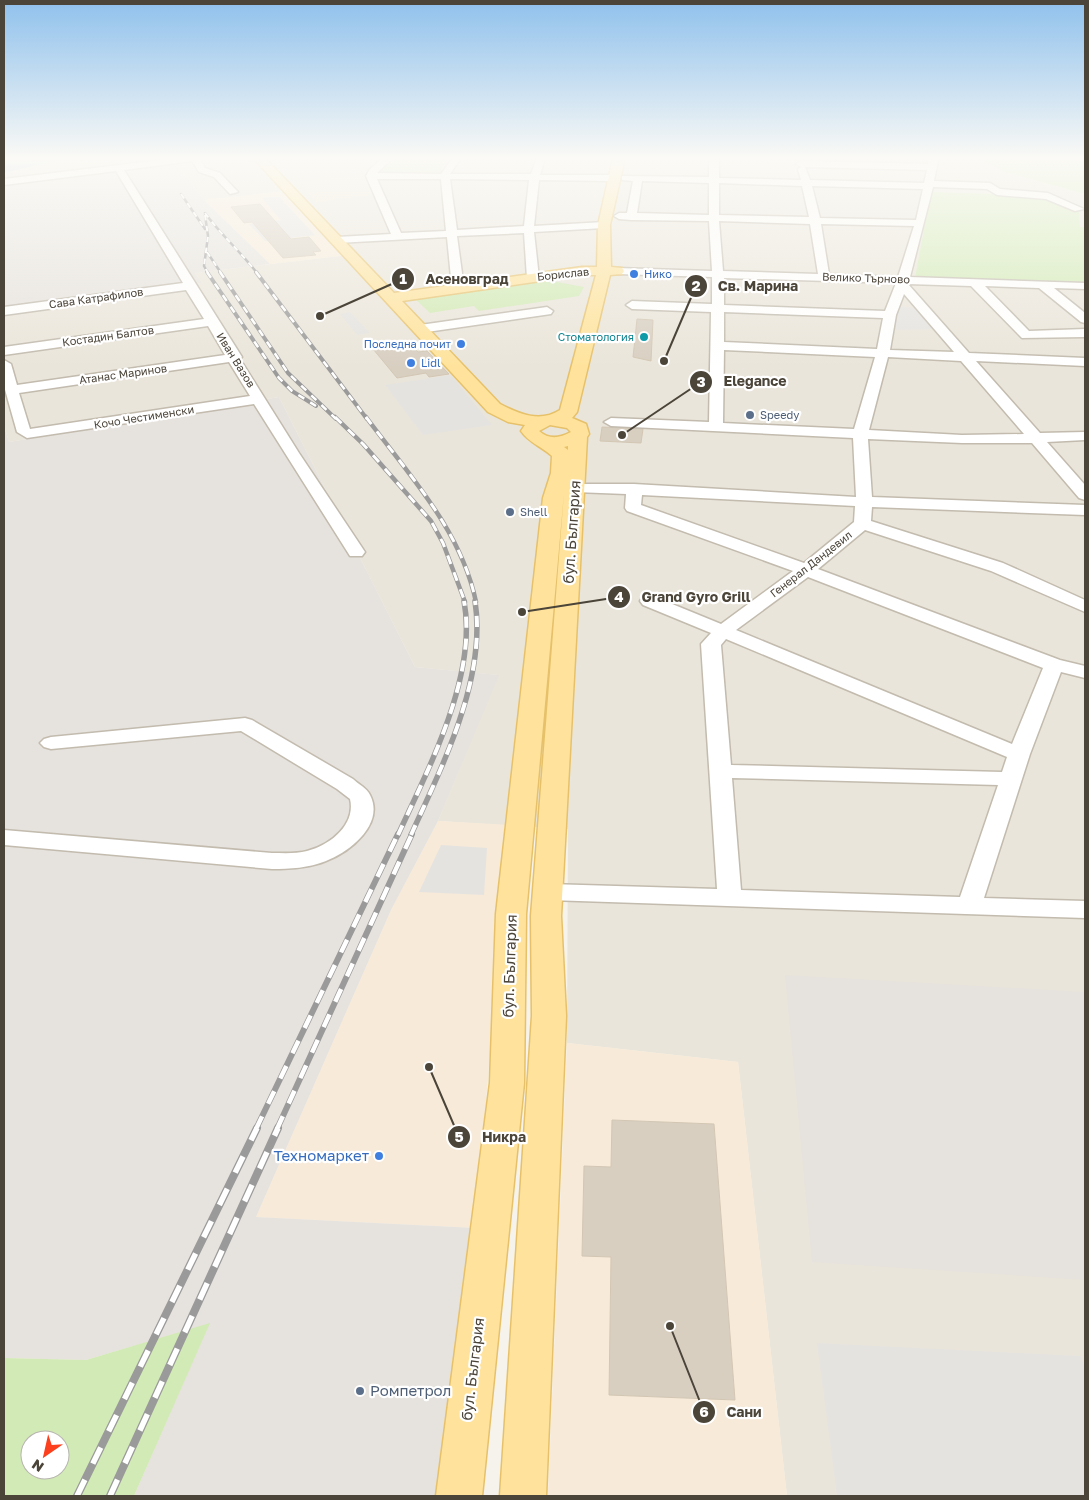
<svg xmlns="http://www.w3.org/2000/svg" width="1089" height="1500" font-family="'Golos Text',sans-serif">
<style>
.residential{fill:#eae5da}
.commercial{fill:#f7ead8}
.industrial{fill:#e6e2dd}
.education{fill:#efe8d6}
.green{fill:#d2eab5;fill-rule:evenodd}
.parking{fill:#e5e3e0}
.water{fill:#a9d4f2}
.building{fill:#d8cfc1;stroke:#d3c7b4}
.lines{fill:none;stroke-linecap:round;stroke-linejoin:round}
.minor-casing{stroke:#c2bbae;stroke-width:3}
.major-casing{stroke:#e6c16a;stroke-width:3}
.minor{fill:#fff;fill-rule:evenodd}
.major{fill:#ffe39c;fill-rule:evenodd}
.rail-far5-casing{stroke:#9a9a9a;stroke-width:2.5}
.rail-far4-casing{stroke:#9a9a9a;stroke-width:4}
.rail-far3-casing{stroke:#9a9a9a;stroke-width:4.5}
.rail-far2-casing{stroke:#9a9a9a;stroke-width:5.5}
.rail-far1-casing{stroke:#9a9a9a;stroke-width:6}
.rail-casing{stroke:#9a9a9a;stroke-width:8}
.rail-far5{stroke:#fff;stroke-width:2;stroke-dasharray:5.5;stroke-linecap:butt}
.rail-far4{stroke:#fff;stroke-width:2.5;stroke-dasharray:7;stroke-linecap:butt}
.rail-far3{stroke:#fff;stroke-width:3;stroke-dasharray:9;stroke-linecap:butt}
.rail-far2{stroke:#fff;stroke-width:4;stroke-dasharray:11;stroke-linecap:butt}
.rail-far1{stroke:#fff;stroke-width:4.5;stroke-dasharray:14;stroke-linecap:butt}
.rail{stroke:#fff;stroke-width:5.5;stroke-dasharray:18;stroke-linecap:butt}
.shop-dot{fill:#3f7fe0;stroke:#fff;stroke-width:2}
.culture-dot{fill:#0f9aa8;stroke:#fff;stroke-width:2}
.service-dot{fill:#5c6f8a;stroke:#fff;stroke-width:2}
.labels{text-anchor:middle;stroke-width:4.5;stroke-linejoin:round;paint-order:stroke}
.far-street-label{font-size:11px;fill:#4b4439;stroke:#fff}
.far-shop-label{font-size:11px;fill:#366cbe;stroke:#fff;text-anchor:start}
.far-culture-label{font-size:11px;fill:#0d838f;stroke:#fff;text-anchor:end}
.far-service-label{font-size:11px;fill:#4e5e75;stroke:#fff;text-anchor:start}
.near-street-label{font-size:15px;fill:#4b4439;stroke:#fff}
.near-shop-label{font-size:15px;fill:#366cbe;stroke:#fff;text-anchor:end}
.near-service-label{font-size:15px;fill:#4e5e75;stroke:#fff;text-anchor:start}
.leader{fill:none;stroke:#4b4439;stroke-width:2}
.callout-dot{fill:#4b4439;stroke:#fff;stroke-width:2}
.mark-label{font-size:15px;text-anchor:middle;font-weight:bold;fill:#fff}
.callout-label{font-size:14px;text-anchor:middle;font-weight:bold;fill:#4b4439;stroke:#fff;stroke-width:4.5;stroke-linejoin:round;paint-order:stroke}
</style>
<rect width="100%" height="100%" fill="#f6f3ec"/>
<path class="residential" d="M68 158H977L1005 172 1085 194V1496H787L738 1062 567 1043 568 829 438 821 498 675 415 667 279 397 9 442 4 426V312L201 283 195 273 349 255 284 191 204 200 171 158 40 175 9 171Z"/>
<path class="commercial" d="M284 191 349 255 270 264 204 200Z
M438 821 510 825 475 1228 256 1217 391 910Z
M567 1043 738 1062 787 1496H548Z"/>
<path class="industrial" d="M171 158 204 200 270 264 195 273 202 283 4 312V173L9 171 40 175Z
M279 397 415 667 499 675 438 821 391 910 256 1217 475 1228 441 1496H134L209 1324 86 1360 4 1358V426L9 442Z
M785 975 1085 992V1280L812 1262Z"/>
<path class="education" d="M364 175 375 195 316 202 299 182Z"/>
<path class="green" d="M395 158H448L438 174 378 175Z
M977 158H1085V194L1005 172Z
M931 192 1027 195 1045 198 1079 211 1080 227H1085V282L915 278Z
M541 279 584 287 579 296 479 311 474 306 430 313 414 298Z
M210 1323 134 1496H4V1358L86 1360ZM30 1440H60V1470H30Z"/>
<path class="parking" d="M279 197 315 235 265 241 249 224 281 220 262 198Z
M900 307 914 308 934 329 892 330Z
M350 312 370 333 357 335 340 314Z
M451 375 492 425 423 435 385 385Z
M441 845 487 848 484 895 419 892Z
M817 1343 1081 1356 1085 1369V1496H837Z"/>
<path class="water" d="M4 158H68L4 173Z"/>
<path class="building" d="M260 204 291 239 309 237 321 251 313 252 316 255 283 258 252 222 244 223 231 207Z
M637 319 653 320 651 361 633 357Z
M410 344 418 352 427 351 449 374 429 377 426 373 397 378 373 349Z
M602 427 643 429 641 443 600 441Z
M612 1120 714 1124 735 1400 609 1395 611 1257 582 1256 584 1166 611 1167Z"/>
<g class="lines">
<defs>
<path id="minor" d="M177 158H199L205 168 220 173 238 192 230 194 214 177 199 172 192 161 124 170 242 357 240 359 299 453 365 552 362 556H350L254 404 27 438 17 432 4 386V360L11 364 17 385 225 355 208 326 4 355V347L204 319 186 290 4 315V307L183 283 116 171 4 185V179ZM229 362 250 396 30 429 19 393Z
M383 158H393L377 173 441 174 453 158H461L450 174H531L537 158H545L540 175H614L619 178 614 181 539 180 534 226 604 222 609 225 604 228 534 232 539 278 537 280 533 281 527 278 524 233 457 236 464 288 458 292 452 288 447 237 337 243 332 240 337 237 391 234 366 176 370 169ZM377 179H441L446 231 401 233ZM450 179 529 180 524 226 457 230Z
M709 158H719V178L801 180 798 169 801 167 796 164 801 161 928 164V161L924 158H935L938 160 934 181 990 183 1000 189 1048 193 1084 209 1075 211 1046 199 997 195 987 189 933 187 910 277 1085 283V289L1054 288 1085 313V323L1081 322 1039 288 985 286 1029 331 1085 329V337L1022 338 971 286 908 284 969 353 1085 358V366L976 361 1040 433 1085 432V440L1047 442 1085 485V500L1079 498 1032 443H962L868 439 872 497 1085 505V515L872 507 871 521 1003 563 1085 600V612L991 571 865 530 818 569 1060 660 1085 666V678L1061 672 1030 754 984 898 1085 901V918L549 900 540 898 537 892 540 886 549 884 717 889 701 644 711 633 643 605 640 601 643 597H655L721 624 793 571 627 511 625 508 626 494 575 492 569 490 567 487 569 484H634L856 497 853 438 611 426 604 422 611 418 709 422 711 312 632 309 626 305 632 301 712 304V277L617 274 611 271 617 268 712 271 709 221 631 220 619 219 614 216 619 213H627L633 181 622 180V176L709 177ZM805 167 927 170 924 183 810 180ZM642 181 709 183V215L637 213ZM719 183 802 186 809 217 719 215ZM812 186 923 189 916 220 820 218ZM719 221 810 224 818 274 723 271ZM821 224 914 226 898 277 829 274ZM724 278 896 283 885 311 724 305ZM904 294 954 352 890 350 896 315ZM724 312 883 318 877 349 724 342ZM724 350 875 357 854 429 723 423ZM888 357 961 361 1024 434 962 435 869 430ZM642 495 855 506 854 522 804 563 641 505ZM808 577 1043 668 1012 744 736 630ZM726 639 1007 757 1002 772 731 765 721 645ZM732 778 998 785 960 897 741 890Z
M547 307 553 311 551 314 420 333 414 329 420 325Z
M245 718 252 720 353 779C358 784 367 788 370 795 385 824 350 852 326 861 309 868 290 869 272 869L4 845V830L272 853C283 853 296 854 307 851 331 845 356 824 350 799L337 789 241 731 51 749 44 747 40 743 44 739 51 737Z"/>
<path id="major" d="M253 158H265L394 293 582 267H597L598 225 613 158H625L610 225 611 267 622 268 624 271 622 274 610 275 577 412 572 418 586 424 589 434 587 437 561 916 566 1016 546 1496H500L532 1016 531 916 564 493 526 914 524 1083 482 1496H436L490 1083 496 914 543 498 551 473 552 456C541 446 529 443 521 431L525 425 508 422 488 412ZM582 275H596L560 410C540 423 519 414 500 404L402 301ZM550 425 567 428 571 432C560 438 549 440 539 431ZM568 446V450L564 447Z"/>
</defs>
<use href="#minor" class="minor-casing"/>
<use href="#major" class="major-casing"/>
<use href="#minor" class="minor"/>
<use href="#major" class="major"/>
<defs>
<path id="rail-far5" d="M181 194 205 229
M205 213C221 235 241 252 257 273
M205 215 208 236 204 266 208 273
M207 252 221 273"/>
<path id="rail-far4" d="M207 272 279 378 292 391 316 406
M220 272 288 373 336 419
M256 272 367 419"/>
<path id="rail-far3" d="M335 417 363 444 431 521 443 543 465 602
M366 417C409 475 461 530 476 602"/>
<path id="rail-far2" d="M398 835C428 769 478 676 464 601
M411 835C442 766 487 679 475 601"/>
<path id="rail-far1" d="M256 1129 398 834
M277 1129 412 834"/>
<path id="rail" d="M77 1496 257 1128
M110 1496 278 1128"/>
</defs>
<use href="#rail-far5" class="rail-far5-casing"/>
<use href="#rail-far4" class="rail-far4-casing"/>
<use href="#rail-far3" class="rail-far3-casing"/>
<use href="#rail-far2" class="rail-far2-casing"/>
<use href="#rail-far1" class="rail-far1-casing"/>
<use href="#rail" class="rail-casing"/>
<use href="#rail-far5" class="rail-far5"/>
<use href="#rail-far4" class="rail-far4"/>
<use href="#rail-far3" class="rail-far3"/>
<use href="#rail-far2" class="rail-far2"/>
<use href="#rail-far1" class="rail-far1"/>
<use href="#rail" class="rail"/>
</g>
<linearGradient id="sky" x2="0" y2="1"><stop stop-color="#8fc1ec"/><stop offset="0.43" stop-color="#fbfaf6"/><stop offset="1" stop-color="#fbfaf6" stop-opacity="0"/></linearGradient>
<rect width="1089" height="368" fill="url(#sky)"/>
<g class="shop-dot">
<circle cx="634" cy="274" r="5"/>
<circle cx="461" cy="344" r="5"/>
<circle cx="411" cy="363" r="5"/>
<circle cx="379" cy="1156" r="5"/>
</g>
<circle class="culture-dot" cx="644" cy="337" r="5"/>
<g class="service-dot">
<circle cx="750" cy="415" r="5"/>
<circle cx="510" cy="512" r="5"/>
<circle cx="360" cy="1391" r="5"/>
</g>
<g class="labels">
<g class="far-street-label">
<text transform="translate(563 274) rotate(-6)" y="4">Борислав</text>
<text transform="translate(866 278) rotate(2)" y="4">Велико Търново</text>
<text transform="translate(96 298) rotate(-8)" y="4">Сава Катрафилов</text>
<text transform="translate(108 336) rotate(-8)" y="4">Костадин Балтов</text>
<text transform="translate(236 360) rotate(58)" y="4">Иван Вазов</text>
<text transform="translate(123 374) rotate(-8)" y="4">Атанас Маринов</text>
<text transform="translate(144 417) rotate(-9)" y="4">Кочо Честименски</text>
<text transform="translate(811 564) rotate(-38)" y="4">Генерал Дандевил</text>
</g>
<g class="far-shop-label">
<text x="644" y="278">Нико</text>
<text x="451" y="348" text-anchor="end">Последна почит</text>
<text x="421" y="367">Lidl</text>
</g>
<g class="far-culture-label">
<text x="634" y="341">Стоматология</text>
</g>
<g class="far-service-label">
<text x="760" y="419">Speedy</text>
<text x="520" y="516">Shell</text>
</g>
<g class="near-street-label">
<text transform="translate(572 532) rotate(-86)" y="5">бул. България</text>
<text transform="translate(510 966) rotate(-88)" y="5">бул. България</text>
<text transform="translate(473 1369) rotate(-83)" y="5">бул. България</text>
</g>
<g class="near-shop-label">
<text x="369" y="1161">Техномаркет</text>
</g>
<g class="near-service-label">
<text x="370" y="1396">Ромпетрол</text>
</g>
</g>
<path class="leader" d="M320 316L403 279M664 361L696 286M622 435L701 382M522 612L619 597M429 1067L459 1137M670 1326L704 1412"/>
<g class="callout-dot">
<circle cx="320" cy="316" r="5"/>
<circle cx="664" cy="361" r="5"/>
<circle cx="622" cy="435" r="5"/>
<circle cx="522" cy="612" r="5"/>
<circle cx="429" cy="1067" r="5"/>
<circle cx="670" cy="1326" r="5"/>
<circle cx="403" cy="279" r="12"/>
<circle cx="696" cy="286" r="12"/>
<circle cx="701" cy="382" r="12"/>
<circle cx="619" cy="597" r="12"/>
<circle cx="459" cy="1137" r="12"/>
<circle cx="704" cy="1412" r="12"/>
</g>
<g class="mark-label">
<text x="403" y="284">1</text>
<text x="696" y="291">2</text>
<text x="701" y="387">3</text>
<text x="619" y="602">4</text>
<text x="459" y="1142">5</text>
<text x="704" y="1417">6</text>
</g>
<g class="callout-label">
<text x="467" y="284">Асеновград</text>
<text x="758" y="291">Св. Марина</text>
<text x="755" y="386">Elegance</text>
<text x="696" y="602">Grand Gyro Grill</text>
<text x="504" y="1142">Никра</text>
<text x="744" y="1417">Сани</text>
</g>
<rect width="1089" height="1500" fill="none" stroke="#4b4439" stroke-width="10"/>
<g transform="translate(45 1455) rotate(214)"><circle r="24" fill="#ffffff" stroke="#b7b4b0"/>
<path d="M0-4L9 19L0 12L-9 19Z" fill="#fc3f1d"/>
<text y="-8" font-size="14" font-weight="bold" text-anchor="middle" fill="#4b4439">N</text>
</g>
</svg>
